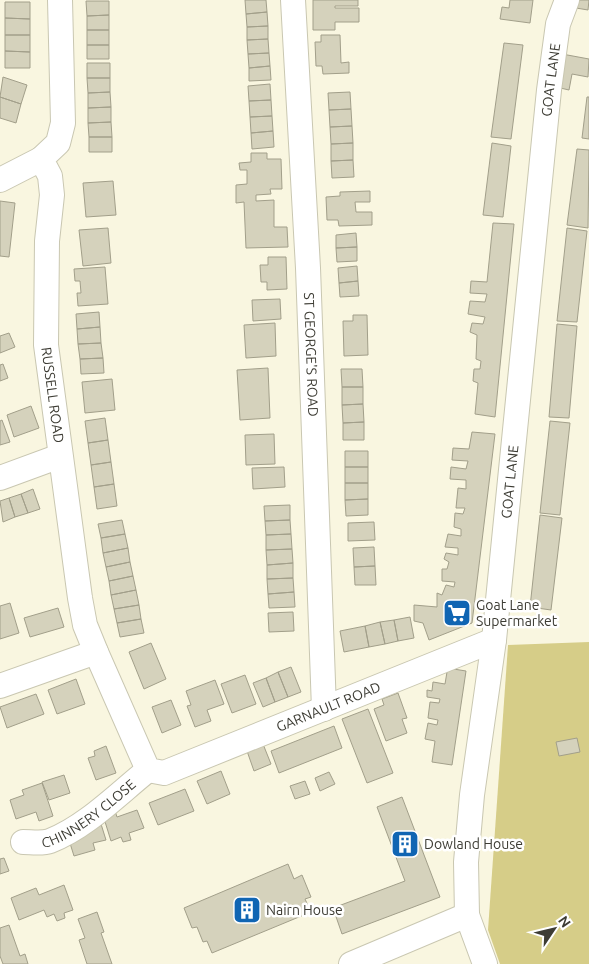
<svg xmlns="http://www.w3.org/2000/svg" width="589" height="964" font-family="Ubuntu,sans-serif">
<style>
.green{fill:#d6cd88}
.building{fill:#d5d2bc;stroke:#a29f8a}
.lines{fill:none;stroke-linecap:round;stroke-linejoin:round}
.minor-casing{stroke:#c9c7b1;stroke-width:26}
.minor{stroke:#fff;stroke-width:24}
.labels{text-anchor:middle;stroke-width:5;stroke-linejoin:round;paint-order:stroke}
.street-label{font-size:14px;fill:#3d3c34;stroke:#fff}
.poi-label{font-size:14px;fill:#3d3c34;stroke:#fff;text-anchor:start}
</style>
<rect width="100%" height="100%" fill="#f9f6e0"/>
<path class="green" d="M589 642V964H500L488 930 508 645Z"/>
<path class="building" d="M245 0H266L267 12 246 14Z
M313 0H358V6H335V8H359V22H335V30H313Z
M510 0H533L530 23 500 19 502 7 509 8Z
M571 0H589L588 10 570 7Z
M86 1H109V15L87 16Z
M5 2H30V19L5 18Z
M267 12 268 26 247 27 246 14Z
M109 15V30H87V16Z
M5 18 30 19V35H5Z
M268 26V39L247 40V27Z
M87 30H109V45H87Z
M5 35H30V52L5 51Z
M321 35H340L341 63 349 62V73L323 74 322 66H316L315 42H321Z
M268 39 269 53 248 54 247 40Z
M504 43 523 45 511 139 491 137Z
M87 45H109V59H87Z
M5 51 30 52V68H5Z
M269 53 270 66 249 68 248 54Z
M562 54 589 59 588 77 572 74 569 90 556 87Z
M87 63H110V78H87Z
M270 66 271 80 249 81V68Z
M3 77 27 85 21 104 0 97Z
M87 78H110V92L88 93Z
M270 84 271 100 249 101 248 86Z
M110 92 111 107 88 108V93Z
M350 92 351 109 329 110 328 93Z
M0 97 21 104 16 123 0 118Z
M587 97H589V139L582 138Z
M271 100 272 116 250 117 249 101Z
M111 107V122L88 123V108Z
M351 109 352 126 330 127 329 110Z
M272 116 273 131 251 133 250 117Z
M111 122 112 137H89L88 123Z
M352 126 353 143 331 144 330 127Z
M273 131 274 147 252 149 251 133Z
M89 137H112V152H89Z
M353 143V160L331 161V144Z
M492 143 511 146 503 217 483 215Z
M577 149 589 150 588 228 567 225Z
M251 153H267V159H281L282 189H270L271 194 256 195V201L274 200V227H287L288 247 246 248 244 202 236 203V185L247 184V170H240L239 163 251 162Z
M353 160 354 177 332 178 331 161Z
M113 181 116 215 86 217 83 183Z
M370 191V202H355L356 212H372V225L339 226 338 220H327L326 197 340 196V192Z
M0 201 15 203 9 257 0 256Z
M493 223 514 224 495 417 475 414 478 383 473 381 474 369H480L481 361 476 359 477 335 470 332 472 323 483 324 485 317 468 314 470 301 485 302 487 294 470 293 471 281 487 282Z
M108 228 111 263 83 266 79 230Z
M567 228 587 231 577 322 557 321Z
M356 233 357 247 336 248V235Z
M357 247V261L337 262 336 248Z
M268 257H286L287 289 267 290V282H261L260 265H268Z
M357 266 358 281 339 283 338 268Z
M105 267 108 304 78 306 77 293H81L80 281H75L74 269Z
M358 281 359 296 340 297 339 283Z
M280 299 281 319 253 321 252 300Z
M99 312 100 327 77 329 76 314Z
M353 315H367L368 355 344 356 343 321H353Z
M275 323 276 356 246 358 244 325Z
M557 324 577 326 569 418 549 417Z
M100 327 101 343 78 344 77 329Z
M9 333 15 347 0 353V336Z
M101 343 103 358 80 359 78 344Z
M103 358 104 373 81 374 80 359Z
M3 364 8 378 0 381V365Z
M268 368 270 418 240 420 237 370Z
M341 369H362L363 387H342Z
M112 379 115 410 85 413 82 382Z
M342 387H363V404L342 405Z
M363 404 364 422 343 423 342 405Z
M31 406 39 428 14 437 7 415Z
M105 418 108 440 88 443 85 421Z
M2 420 10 442 0 445V421Z
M550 421 570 423 560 515 540 513Z
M364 422V440H343V423Z
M472 432 495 434 472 623 429 640 423 623 414 621V605L437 607V593L442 595 446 585 454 587 455 582 442 581V569H447L449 562 444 559 446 553 458 555V548L445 547 448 534 461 536V529L454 527 455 513 463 514 465 508H456L458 488 466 489V480L450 479 451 467 466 469 468 461 452 460 453 448 469 449Z
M274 434 275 464 246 465 245 435Z
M108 440 111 462 91 465 88 443Z
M345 451H368V467H345Z
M111 462 114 484 94 487 91 465Z
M284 467 285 487 253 489 252 468Z
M345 467H368V483H345Z
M345 483H368V499L345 500Z
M114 484 117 506 97 509 94 487Z
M33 489 40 509 28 513 21 494Z
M21 494 28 513 15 517 9 498Z
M9 498 15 517 3 522 0 501Z
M368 499V515L346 516 345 500Z
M290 505V520L265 521 264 506Z
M540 515 562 518 551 610 530 607Z
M122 520 125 534 101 538 98 524Z
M290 520 291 534 266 535 265 521Z
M374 522 375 540 348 541V523Z
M125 534 128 548 103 553 101 538Z
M291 534 292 549 266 550V535Z
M374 547 375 566 354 567 353 548Z
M128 548 130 562 106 567 103 553Z
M292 549 293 563 267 565 266 550Z
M130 562 133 576 109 581 106 567Z
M293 563V578L267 579V565Z
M375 566 376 585H355L354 567Z
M133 576 136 590 111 595 109 581Z
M293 578 294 592 268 594 267 579Z
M136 590 139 605 114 609 111 595Z
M294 592 295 607 269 608 268 594Z
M10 603 19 633 0 639V606Z
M139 605 141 619 117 623 114 609Z
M58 608 64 627 30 637 24 618Z
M293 612 294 631 269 632 268 613Z
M410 617 414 638 398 641 394 620Z
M141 619 144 633 120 637 117 623Z
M394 620 398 641 385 644 380 622Z
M380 622 385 644 369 647 365 626Z
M365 626 369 647 344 652 340 631Z
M151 643 166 679 144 689 129 652Z
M291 667 301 692 288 697 278 672Z
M441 667 466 671 452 765 432 762 435 741 425 739 428 723 437 725 438 720 428 718 430 702 439 703 440 699 427 697V690L432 691 433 682 445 684 447 672Z
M278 672 288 697 275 702 266 678Z
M245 675 256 704 232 713 221 684Z
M266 678 275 702 263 707 253 683Z
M76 679 85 704 57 714 48 690Z
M215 680 224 704 207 710 211 721 195 727 187 706 191 705 186 691Z
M398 693 407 718 402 719 407 733 386 741 374 709 384 705 382 699Z
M36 694 44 714 7 728 0 707Z
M171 700 181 725 162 733 152 707Z
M368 709 393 773 367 783 342 719Z
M334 726 342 748 279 773 271 751Z
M577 738 580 752 559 756 556 742Z
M263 744 271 764 254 771 247 751Z
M106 746 116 773 96 780 88 758 95 756 94 751Z
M221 771 230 794 207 804 197 781Z
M329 772 335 784 320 791 315 778Z
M64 775 70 793 49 800 42 782Z
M305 781 310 794 295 799 290 786Z
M42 783 53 816 39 821 36 812 16 819 10 800 24 795 22 790Z
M185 789 194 811 158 825 149 803Z
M402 797 440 897 342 934 333 908 405 881 377 807Z
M114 808 117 817 137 810 144 828 129 833 131 840 123 842 121 837 111 841 102 812Z
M101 824 106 840 93 843 95 850 74 856 69 840Z
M4 858 9 871 0 874V859Z
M288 864 294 879 302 875 311 897 305 899 311 912 212 953 207 941 203 942 197 927 192 928 184 908Z
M64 885 73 910 64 913 65 918 57 921 54 914 47 917 44 910 19 920 11 898 36 888 39 895Z
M97 912 104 932 101 933 112 964H87L79 940 85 938 78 919Z
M9 925 20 956 25 954 28 964H3L0 956V928Z"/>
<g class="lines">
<defs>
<g id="minor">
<path id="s1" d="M60 0 63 123 58 143 41 159 50 176 52 195 47 241 46 345 80 598 85 625 96 652 148 770 164 773 494 640"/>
<path id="s2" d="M293 0 308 268 324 709"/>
<path d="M0 180 41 159"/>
<path d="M0 478 60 456"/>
<path d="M0 686 96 652"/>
<path id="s3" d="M23 842C31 842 42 844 50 841 86 827 118 794 148 770"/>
<path d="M351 964 467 915"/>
<path id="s4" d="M485 964 467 915 466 862 472 795 494 640 549 90 558 24 567 0"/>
</g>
</defs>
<use href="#minor" class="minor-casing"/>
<use href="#minor" class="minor"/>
</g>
<defs>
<symbol id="supermarket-square" viewBox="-11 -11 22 22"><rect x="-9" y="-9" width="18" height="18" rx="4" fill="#1065b3" stroke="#fff"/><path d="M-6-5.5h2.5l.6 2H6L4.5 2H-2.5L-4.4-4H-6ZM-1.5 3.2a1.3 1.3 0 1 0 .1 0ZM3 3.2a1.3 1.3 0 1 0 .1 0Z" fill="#fff"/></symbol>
<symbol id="building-square" viewBox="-11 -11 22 22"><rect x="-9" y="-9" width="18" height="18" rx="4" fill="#1065b3" stroke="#fff"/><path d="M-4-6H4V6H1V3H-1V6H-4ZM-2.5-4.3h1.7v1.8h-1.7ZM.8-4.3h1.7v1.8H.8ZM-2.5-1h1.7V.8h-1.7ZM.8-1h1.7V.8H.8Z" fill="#fff"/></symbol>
</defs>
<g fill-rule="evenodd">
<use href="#supermarket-square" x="441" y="597" width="32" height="32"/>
<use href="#building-square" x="389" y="828" width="32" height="32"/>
<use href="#building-square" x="231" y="894" width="32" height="32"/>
</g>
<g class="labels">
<g class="street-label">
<text dy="5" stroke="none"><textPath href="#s4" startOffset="892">GOAT LANE</textPath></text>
<text dy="5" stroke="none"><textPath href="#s2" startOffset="355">ST GEORGE'S ROAD</textPath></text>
<text dy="5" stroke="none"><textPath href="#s1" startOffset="406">RUSSELL ROAD</textPath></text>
<text dy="5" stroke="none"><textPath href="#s4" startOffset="488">GOAT LANE</textPath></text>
<text dy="5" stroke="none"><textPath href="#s1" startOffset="990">GARNAULT ROAD</textPath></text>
<text dy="5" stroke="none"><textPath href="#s3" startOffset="74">CHINNERY CLOSE</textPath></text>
</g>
<g class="poi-label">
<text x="476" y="610">Goat Lane<tspan x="476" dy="16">Supermarket</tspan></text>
<text x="424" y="849">Dowland House</text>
<text x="266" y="915">Nairn House</text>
</g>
</g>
<g transform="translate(554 929) rotate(55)" stroke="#ffffff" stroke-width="4" paint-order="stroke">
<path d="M0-4L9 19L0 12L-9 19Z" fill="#3d3c34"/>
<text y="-8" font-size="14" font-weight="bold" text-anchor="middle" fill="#3d3c34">N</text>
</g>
</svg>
